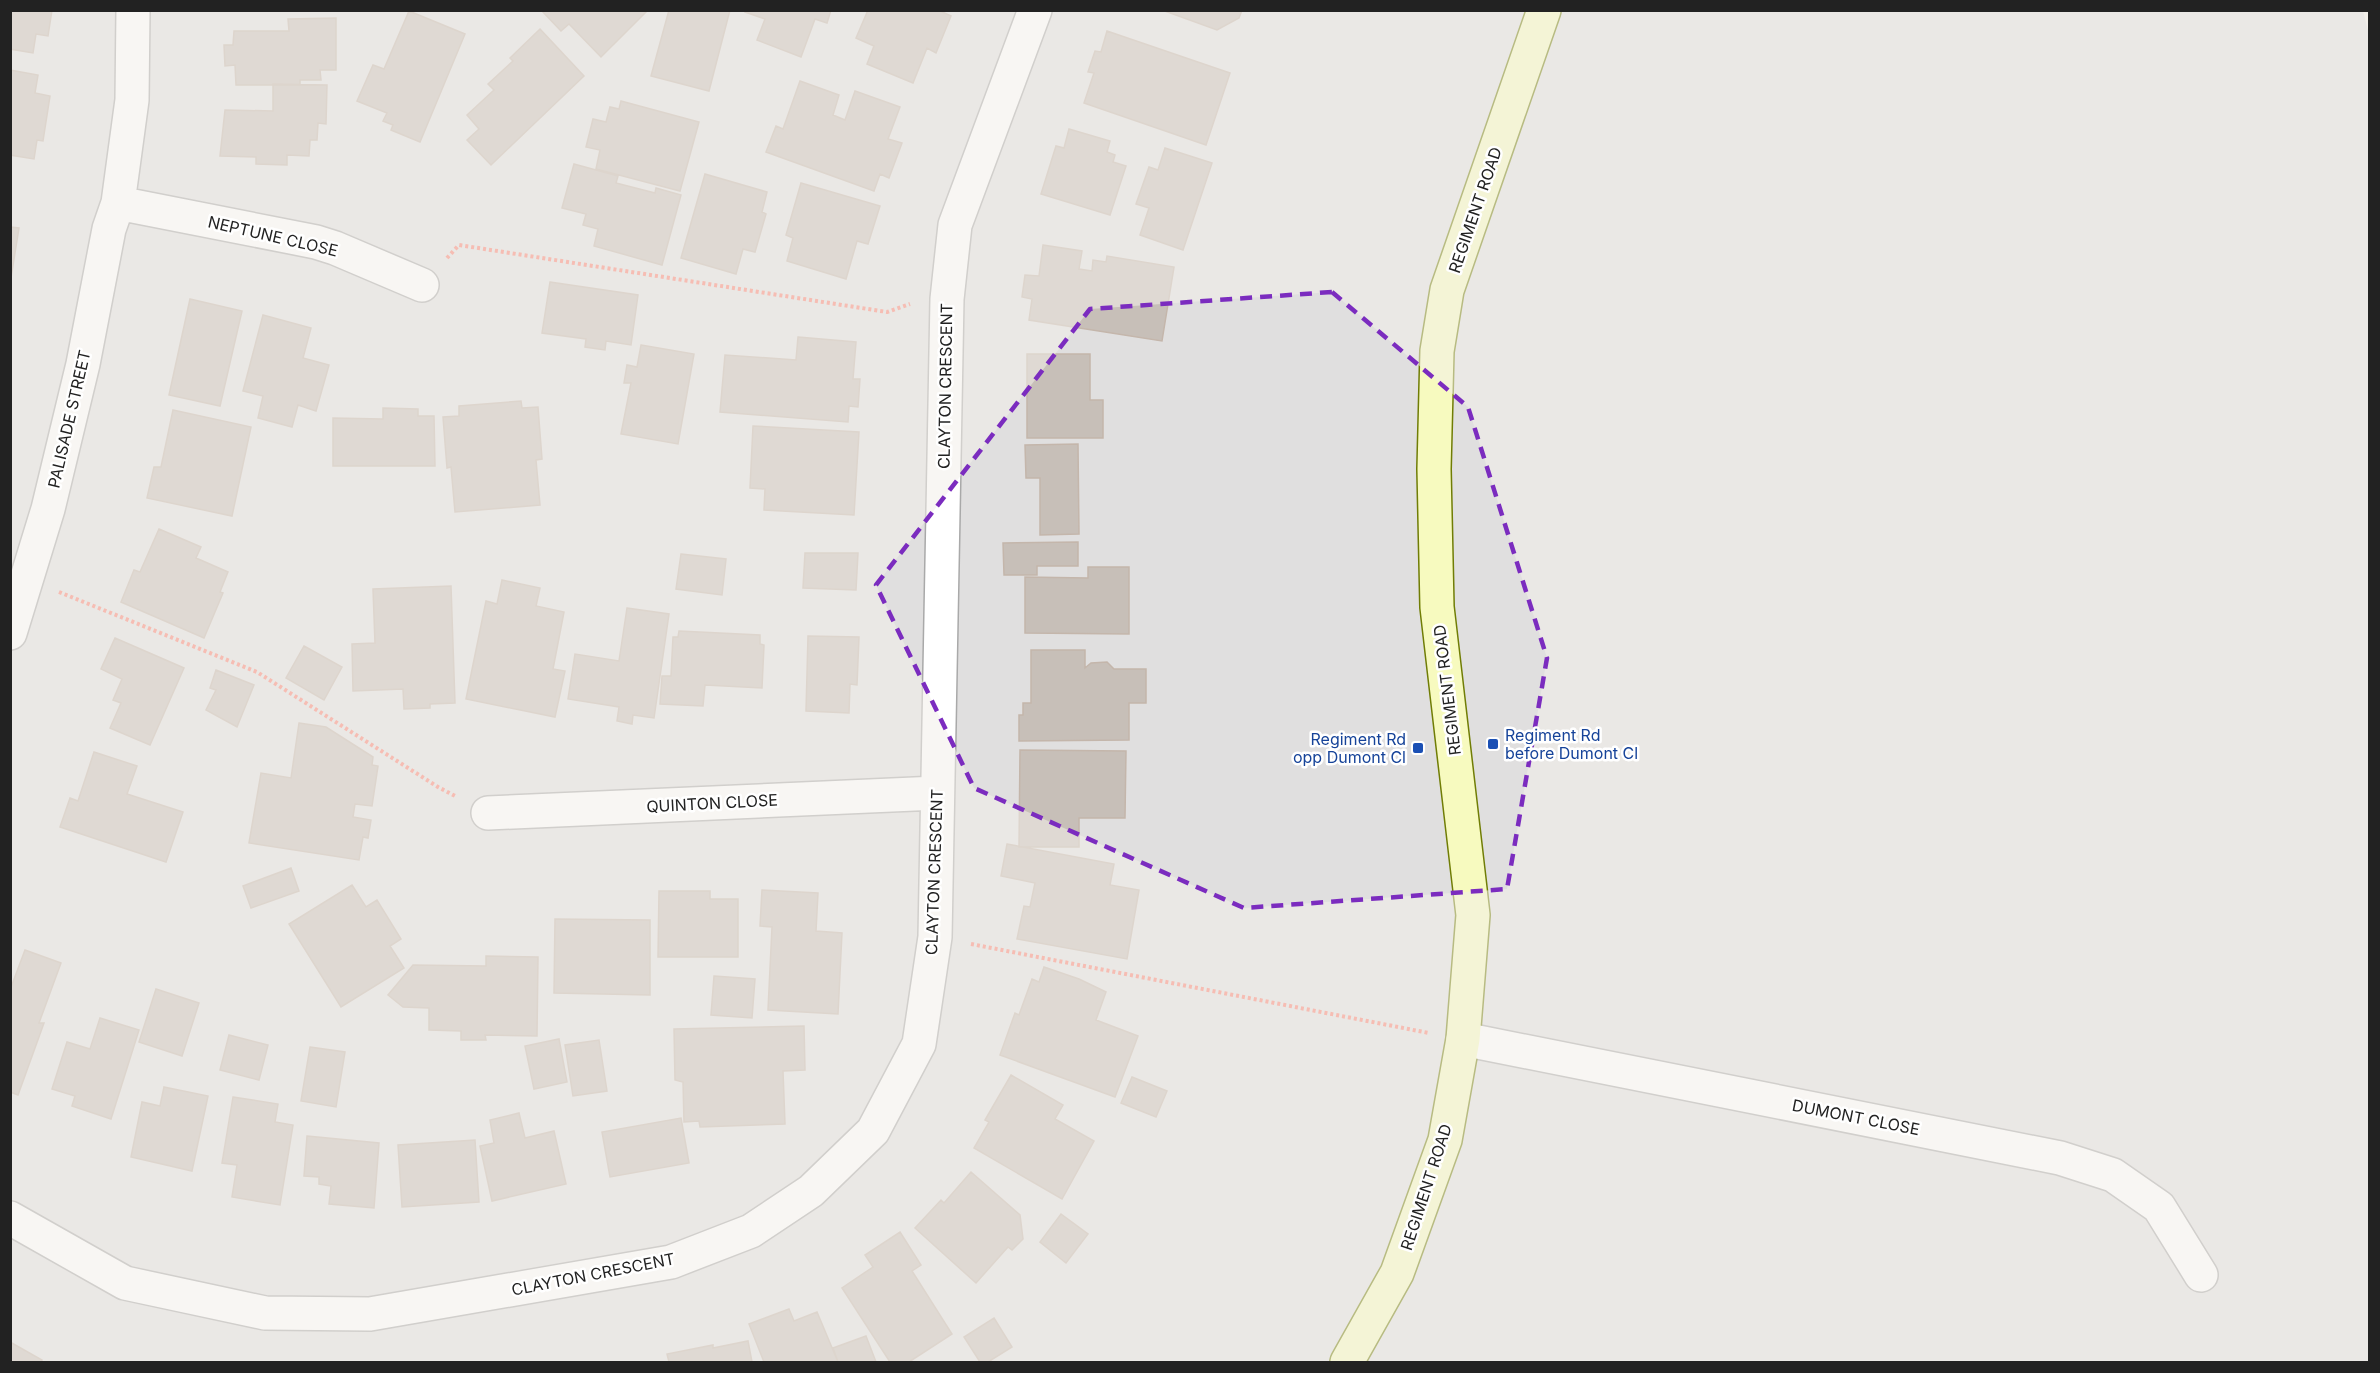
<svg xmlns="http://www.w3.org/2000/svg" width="2380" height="1373" font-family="Inter,sans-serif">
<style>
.residential{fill:#e0dfdf}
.building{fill:#c7bfb8;stroke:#c4b6ab;stroke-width:1.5}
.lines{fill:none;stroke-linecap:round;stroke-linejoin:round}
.street-casing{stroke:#a9a9a9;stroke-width:36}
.secondary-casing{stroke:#707d05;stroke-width:36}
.path{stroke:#fa8072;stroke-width:4;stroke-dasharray:3 3;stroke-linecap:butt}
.street{stroke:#fff;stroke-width:33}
.secondary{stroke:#f7fabf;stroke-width:33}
.marked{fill:none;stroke:#7b2cbf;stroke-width:4.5;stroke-dasharray:12 8;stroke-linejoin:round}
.transit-dot{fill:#1a4fb4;stroke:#fff;stroke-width:2}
.labels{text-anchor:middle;stroke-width:5;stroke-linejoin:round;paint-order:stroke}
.street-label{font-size:16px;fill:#222;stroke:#fff}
.transit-label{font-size:16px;fill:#164399;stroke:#fff;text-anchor:start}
</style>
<rect width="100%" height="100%" fill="#f2efe9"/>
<path class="residential" d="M10 11H2363L2370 38 2369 1362H11Z"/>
<path class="building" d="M10 10H52L48 36 36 34 33 53 10 49Z
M541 10H648L601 57 569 24 561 31Z
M669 10H730L709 91 651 76Z
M746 10H831L827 23 815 19 801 57 757 40 765 19 745 12Z
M868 10H938L951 16 936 53 927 48 913 83 867 64 874 46 856 38Z
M1162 10H1242L1239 18 1217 30Z
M409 11 465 34 420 142 391 130 393 125 383 121 387 113 357 101 373 65 384 69Z
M336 18V70H320L321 80H300V85H236L235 65 225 66 224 45H233L234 31H289L288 19Z
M540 29 584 76 491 165 467 140 479 129 467 115 494 90 488 84 513 61 510 58Z
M1107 31 1230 73 1206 145 1084 103 1094 73 1088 72 1095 51 1101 52Z
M10 70 38 75 35 93 50 96 43 141 37 140 34 159 10 155Z
M800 81 839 95 833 115 845 120 855 91 900 107 888 139 902 143 889 178 880 174 874 191 766 152 776 126 783 129Z
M273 84 327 85 326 124 318 123 317 140H310L309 156 287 155V165L256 164V157L220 156 225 110 273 111Z
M621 101 699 122 680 191 596 169 600 150 586 147 593 119 606 122 610 107 619 109Z
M1069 129 1110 141 1107 152 1115 155 1113 162 1126 166 1110 215 1041 194 1056 146 1064 148Z
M1165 148 1212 163 1183 250 1140 235 1149 208 1136 204 1149 167 1158 170Z
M574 164 618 176 616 183 655 193 656 188 681 195 662 265 594 246 598 229 583 225 586 214 562 208Z
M705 174 767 192 762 212 766 214 755 252 743 249 736 274 681 258Z
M801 183 880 206 868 244 857 241 846 279 787 261 793 238 786 235Z
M10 227 19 228 10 284Z
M1043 245 1082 251 1079 269 1092 271 1093 260 1106 262 1107 256 1174 267 1162 341 1029 320 1032 299 1022 297 1025 275 1039 276Z
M550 282 638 295 631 345 606 341 605 350 585 347 586 339 542 333Z
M190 299 242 311 220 406 169 395Z
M263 315 311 328 303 358 329 365 316 411 298 405 292 427 258 418 263 396 243 391Z
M798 337 856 342 853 379H860L858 407 849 406 848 422 720 412 725 355 796 360Z
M641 345 694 354 678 444 621 434 631 383H624L627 365 637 367Z
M1027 354H1090V400H1103V438H1027Z
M521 401 522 408 538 407 542 459 536 460 540 505 455 512 451 467 447 468 443 417 459 416V406Z
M383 408 418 409V416H434L435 466H333V418L383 419Z
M173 410 251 427 232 516 147 498 154 467H161Z
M753 426 859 432 854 515 764 510 765 489 750 488Z
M1078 444 1079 534 1040 535V478H1026L1025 445Z
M159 529 201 547 196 558 228 572 220 592 223 593 204 638 121 602 134 570 140 572Z
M1078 542V566H1037V575H1004L1003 543Z
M805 553H858L856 590 803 588Z
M681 554 726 559 722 595 676 589Z
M1088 567H1129V634L1025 633V577L1088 578Z
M502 580 540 588 536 606 564 612 553 669 565 671 555 717 466 699 486 601 497 604Z
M451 586 455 703 430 704V708L404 709 403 689 353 691 352 644 375 643 373 589Z
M627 608 669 614 654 718 633 715 632 724 617 721 619 707 568 699 575 654 619 661Z
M679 631 760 635V644L764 645 762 688 705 685 703 706 660 704 662 676H671L673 637H678Z
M808 636 859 637 857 685 850 684 849 713 806 711Z
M115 638 184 668 150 745 110 728 121 703 113 700 122 679 101 669Z
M304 646 342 667 324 700 286 678Z
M1031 650H1085V668L1091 663 1107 662 1114 669H1146V703H1129V740L1019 741V715H1023V703H1031Z
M216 670 254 685 237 727 206 710 216 690 210 688Z
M299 723 326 727 373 757 372 765 378 766 372 806 355 804 353 817 371 820 368 838 363 837 359 860 249 843 261 773 291 778Z
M1020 750 1126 751 1125 818H1079V847H1019Z
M94 752 137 766 127 794 183 812 166 862 60 827 70 798 78 801Z
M1007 844 1114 864 1110 885 1139 890 1127 959 1017 939 1024 906 1030 907 1035 883 1001 876Z
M291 868 299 891 251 908 243 886Z
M352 885 366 907 377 900 401 939 390 946 404 968 341 1007 289 924Z
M762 890 818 893 816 931 842 933 838 1014 768 1010 772 927 760 926Z
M659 891H710V899H738V957H658Z
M555 919 650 920V995L554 993Z
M25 950 61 963 39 1023H44L18 1095 10 1092V990Z
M486 956 538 957 537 1036 485 1035 486 1040H461V1031L429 1030V1008L403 1007 388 995 413 965 486 966Z
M1044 967 1079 979 1106 992 1096 1020 1138 1036 1115 1097 1000 1055 1015 1013 1019 1015 1032 979 1039 982Z
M714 976 755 979 752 1018 711 1015Z
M156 989 199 1003 182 1056 139 1042Z
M100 1018 139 1030 111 1119 72 1106 75 1096 52 1089 67 1042 90 1049Z
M804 1026 805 1070 783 1071 785 1124 700 1127 699 1121 684 1122 683 1082 675 1080 674 1029Z
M229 1035 268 1045 259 1080 220 1070Z
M559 1039 567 1082 534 1089 525 1046Z
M599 1040 607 1091 573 1096 565 1045Z
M310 1047 345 1052 336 1107 301 1101Z
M1011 1075 1063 1105 1055 1119 1094 1141 1062 1199 974 1148 989 1122 985 1120Z
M1132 1077 1167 1091 1156 1117 1121 1103Z
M164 1087 208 1096 192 1171 131 1157 142 1102 160 1106Z
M233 1097 278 1104 275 1122 293 1125 280 1205 232 1197 237 1165 222 1163Z
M519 1113 525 1138 554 1131 566 1184 492 1201 480 1146 494 1143 490 1120Z
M681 1118 689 1163 610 1177 602 1132Z
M307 1136 379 1143 374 1208 329 1204 331 1186 319 1184V1177L304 1176Z
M475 1140 479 1202 402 1207 398 1145Z
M971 1172 1020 1215 1023 1239 1012 1250 1008 1247 976 1283 915 1228 941 1200 944 1203Z
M1061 1214 1088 1234 1066 1263 1040 1242Z
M900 1232 921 1265 912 1271 952 1334 909 1362H890L842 1288 873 1267 865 1255Z
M789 1309 794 1321 817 1312 838 1362H764L749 1324Z
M994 1318 1012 1347 988 1362H980L964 1337Z
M866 1336 876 1362H838L833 1348Z
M748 1341 752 1362H669L667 1354 713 1345V1348Z
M10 1342 42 1360 41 1362H10Z"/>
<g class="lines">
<defs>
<path id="street" d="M118 203 316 242 335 248 422 285
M10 633 48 509 83 364 109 229 118 203 132 100 133 10
M488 813 937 793
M1463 1039 2060 1158 2113 1175 2159 1207 2201 1275
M10 1218 125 1283 265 1313 370 1314 671 1262 751 1231 811 1191 873 1131 919 1044 935 937 947 299 955 225 1035 10"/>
<path id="secondary" d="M1347 1362 1397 1273 1445 1140 1463 1039 1473 915 1437 607 1434 469 1437 351 1447 290 1544 10"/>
</defs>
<use href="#street" class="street-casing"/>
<use href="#secondary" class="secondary-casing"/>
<path class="path" d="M447 258 459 245 887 312 910 304
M59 592 257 672 438 787 457 797
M971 944 1429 1033"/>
<use href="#street" class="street"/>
<use href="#secondary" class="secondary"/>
</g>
<path d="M0 0H2380V1373H0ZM1332 292 1468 407 1547 658 1507 889 1244 908 974 788 876 585 1090 309Z" fill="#f2efe9" fill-opacity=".55" fill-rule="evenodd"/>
<path class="marked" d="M1332 292 1468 407 1547 658 1507 889 1244 908 974 788 876 585 1090 309Z"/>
<g class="transit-dot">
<rect x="1487" y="738" width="12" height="12" rx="3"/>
<rect x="1412" y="742" width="12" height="12" rx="3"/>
</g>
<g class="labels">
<g class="street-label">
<text transform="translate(1475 210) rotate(-71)" y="6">REGIMENT ROAD</text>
<text transform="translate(273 236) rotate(13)" y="6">NEPTUNE CLOSE</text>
<text transform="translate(945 386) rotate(-89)" y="6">CLAYTON CRESCENT</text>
<text transform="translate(69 419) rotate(-77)" y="6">PALISADE STREET</text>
<text transform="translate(1447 690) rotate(-97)" y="6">REGIMENT ROAD</text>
<text transform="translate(712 803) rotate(-3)" y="6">QUINTON CLOSE</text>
<text transform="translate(934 872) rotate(-88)" y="6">CLAYTON CRESCENT</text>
<text transform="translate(1856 1117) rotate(11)" y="6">DUMONT CLOSE</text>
<text transform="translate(1426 1187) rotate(-72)" y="6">REGIMENT ROAD</text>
<text transform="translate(593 1274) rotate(-11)" y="6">CLAYTON CRESCENT</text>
</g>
<g class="transit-label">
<text x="1505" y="741">Regiment Rd<tspan x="1505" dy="18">before Dumont Cl</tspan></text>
<text x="1406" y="745" text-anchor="end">Regiment Rd<tspan x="1406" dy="18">opp Dumont Cl</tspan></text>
</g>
</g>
<rect width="2380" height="1373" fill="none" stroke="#222222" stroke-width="24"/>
</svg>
